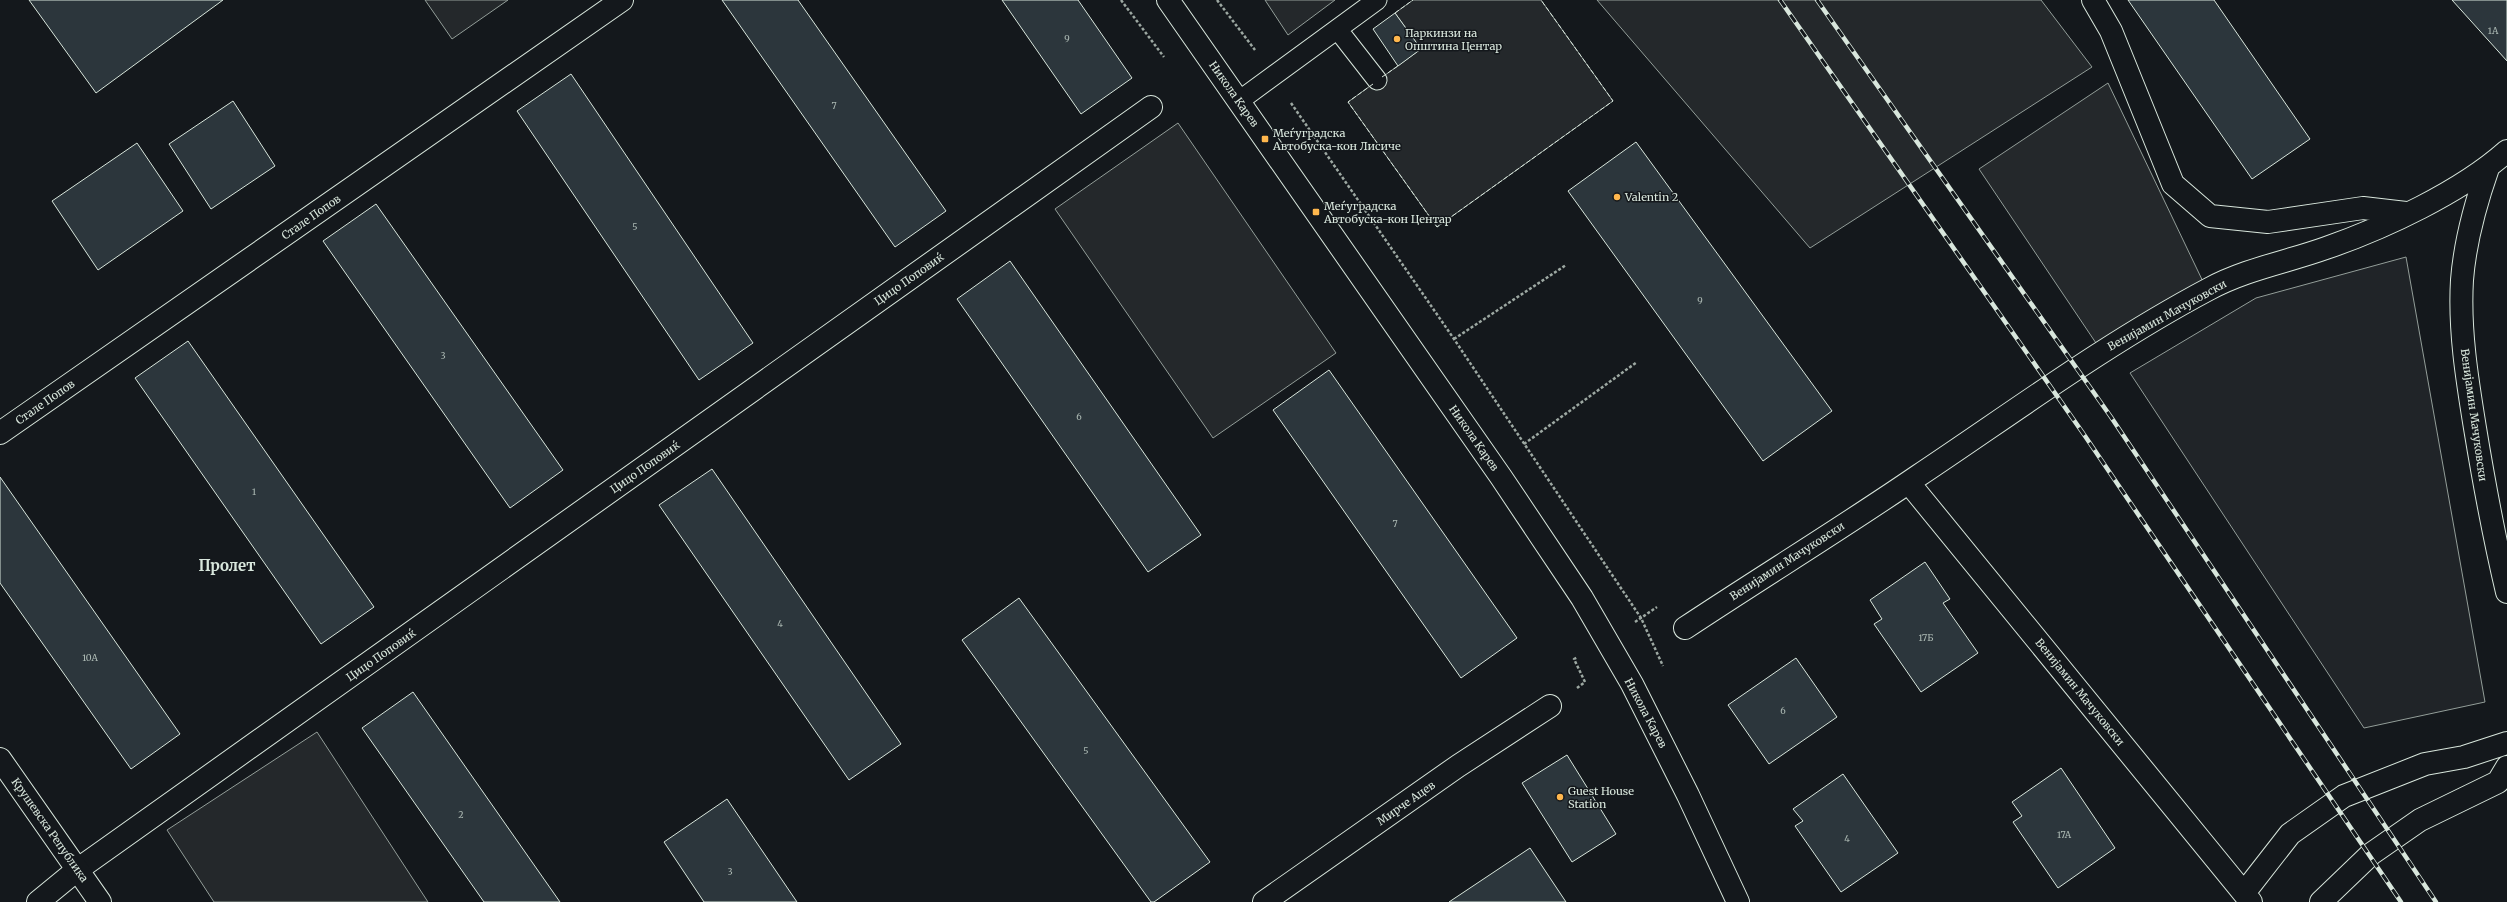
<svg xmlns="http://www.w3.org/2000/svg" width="2507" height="902" font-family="Merriweather,serif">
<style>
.green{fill:#202428;stroke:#939e99}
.parking{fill:#24282b;stroke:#939e99}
.building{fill:#2c363c;stroke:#d8e6dc}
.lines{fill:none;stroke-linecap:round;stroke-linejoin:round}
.lane-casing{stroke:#d8e6dc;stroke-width:21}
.street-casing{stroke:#d8e6dc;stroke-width:24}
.secondary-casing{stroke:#d8e6dc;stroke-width:24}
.path{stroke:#9da8a2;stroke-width:2.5;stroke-dasharray:3 2;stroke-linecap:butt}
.lane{stroke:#14181c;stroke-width:19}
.street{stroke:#14181c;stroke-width:22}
.secondary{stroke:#14181c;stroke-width:22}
.rail-casing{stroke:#d8e6dc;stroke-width:4.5}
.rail{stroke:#14181c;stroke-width:3;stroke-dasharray:9;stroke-linecap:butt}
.fence{stroke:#d8e6dc;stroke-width:1;stroke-dasharray:5 2;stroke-linecap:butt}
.poi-dot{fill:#ffb74d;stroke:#14181c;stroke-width:1.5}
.labels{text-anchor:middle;stroke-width:3;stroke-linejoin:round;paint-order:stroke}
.number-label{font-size:9px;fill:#adbab4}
.poi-label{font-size:11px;fill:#d8e6dc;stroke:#14181c;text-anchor:start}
.street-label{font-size:11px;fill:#d8e6dc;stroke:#14181c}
.district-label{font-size:15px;font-weight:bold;fill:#d8e6dc;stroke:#14181c}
</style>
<rect width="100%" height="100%" fill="#14181c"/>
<path class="green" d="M2406 257 2485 702 2364 728 2130 373 2256 298Z"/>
<path class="parking" d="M425 0H508L452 39Z
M1265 0H1335L1288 35Z
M1413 0H1541L1613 101 1437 227 1348 102 1421 49 1395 13Z
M1597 0H2041L2092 67 1810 248Z
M2108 83 2207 290 2102 352 1979 169Z
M1178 123 1336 353 1213 438 1055 209Z
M317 732 428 902H214L167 830Z"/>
<path class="building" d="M29 0H223L96 93Z
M722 0H798L946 211 895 247Z
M1002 0H1078L1132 78 1081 114Z
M2128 0H2214L2310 139 2252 179Z
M2452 0H2507V61Z
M1395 13 1421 49 1398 66 1373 29Z
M571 74 753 343 699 380 517 111Z
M233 101 275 166 211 209 169 144Z
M1636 142 1832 411 1763 461 1568 191Z
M137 143 183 211 98 270 52 201Z
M376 204 563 470 510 508 323 241Z
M1010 261 1201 535 1148 572 957 299Z
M188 341 374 607 321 644 135 378Z
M1329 370 1517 638 1461 678 1273 410Z
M712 469 901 744 849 780 659 505Z
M0 477 180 734 131 769 0 583Z
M1925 562 1950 599 1943 603 1978 653 1921 692 1874 624 1882 619 1870 600Z
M1019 598 1210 862 1154 902H1151L962 640Z
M1796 658 1837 717 1769 764 1728 705Z
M413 692 560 902H484L362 728Z
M1567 755 1616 834 1572 862 1522 783Z
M2061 768 2115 848 2058 888 2013 822 2022 816 2012 802Z
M1843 774 1898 853 1841 892 1795 826 1803 821 1793 809Z
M727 799 797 902H704L664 842Z
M1530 848 1566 902H1449Z"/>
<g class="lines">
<defs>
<path id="lane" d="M1338 30 1377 80
M1239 101 1377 0"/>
<path id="street" d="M2093 0 2111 31 2173 184 2210 216 2268 222 2363 208 2406 213
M2488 168C2475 205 2465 241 2462 280 2459 329 2467 379 2475 428 2484 483 2494 537 2507 592
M0 433 622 0
M1909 483 2251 902
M1685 628C1762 577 1842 528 1918 476 2014 412 2107 343 2209 289 2246 269 2287 262 2326 248 2384 228 2461 192 2507 151
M2244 893 2290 834 2344 796 2425 764 2464 757 2507 743
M38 902 77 870 1151 107
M1264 902 1458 766 1550 706
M2321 902 2371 854 2420 820 2498 782 2507 767"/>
<path id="secondary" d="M1168 0 1501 477 1582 598 1632 684 1688 795 1738 902
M0 759 100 902"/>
</defs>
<use href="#lane" class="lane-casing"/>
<use href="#street" class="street-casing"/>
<use href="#secondary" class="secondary-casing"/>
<path class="path" d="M1121 0 1164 57
M1217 0 1255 50
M1291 103 1454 339 1641 618 1663 666
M1454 339 1566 265
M1524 444 1637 362
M1635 622 1657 607
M1577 688 1585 682 1574 659 1578 657"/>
<use href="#lane" class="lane"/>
<use href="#street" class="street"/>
<use href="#secondary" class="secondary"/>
<defs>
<path id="rail" d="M1780 0 2085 436 2401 902
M1817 0 2111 417 2436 902"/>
</defs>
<use href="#rail" class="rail-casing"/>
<use href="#rail" class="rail"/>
<path class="fence" d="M1395 13 1413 0
M1382 77 1398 66
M1373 84 1348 102 1437 227 1613 101 1541 0"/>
</g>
<g class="poi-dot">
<circle cx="1397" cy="39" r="4"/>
<rect x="1261" y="135" width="8" height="8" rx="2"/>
<circle cx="1617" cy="197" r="4"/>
<rect x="1312" y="208" width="8" height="8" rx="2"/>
<circle cx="1560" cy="797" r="4"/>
</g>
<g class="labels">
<g class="number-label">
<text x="2493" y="34">1А</text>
<text x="1067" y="42">9</text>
<text x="834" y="109">7</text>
<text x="635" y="230">5</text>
<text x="1700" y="304">9</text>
<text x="443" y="359">3</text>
<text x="1079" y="420">6</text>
<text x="254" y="495">1</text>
<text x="1395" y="527">7</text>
<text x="780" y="627">4</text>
<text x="1926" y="641">17Б</text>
<text x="90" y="661">10A</text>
<text x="1783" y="714">6</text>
<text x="1086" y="754">5</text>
<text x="461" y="818">2</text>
<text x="2064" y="838">17А</text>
<text x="1847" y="842">4</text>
<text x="730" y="875">3</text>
</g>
<g class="poi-label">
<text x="1405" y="37">Паркинзи на<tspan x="1405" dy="13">Општина Центар</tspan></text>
<text x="1273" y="137">Меѓуградска<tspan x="1273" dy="13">Автобуска-кон Лисиче</tspan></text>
<text x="1625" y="201">Valentin 2</text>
<text x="1324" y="210">Меѓуградска<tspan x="1324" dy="13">Автобуска-кон Центар</tspan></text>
<text x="1568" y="795">Guest House<tspan x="1568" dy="13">Station</tspan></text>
</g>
<g class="street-label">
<text transform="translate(1234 94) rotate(55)" y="4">Никола Карев</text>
<text transform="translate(311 217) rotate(-35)" y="4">Стале Попов</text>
<text transform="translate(909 279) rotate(-35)" y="4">Цицо Поповиќ</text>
<text transform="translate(2167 315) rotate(-29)" y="4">Венијамин Мачуковски</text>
<text transform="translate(45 402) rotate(-35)" y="4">Стале Попов</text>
<text transform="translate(2474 415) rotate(82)" y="4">Венијамин Мачуковски</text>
<text transform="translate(1474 438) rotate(55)" y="4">Никола Карев</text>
<text transform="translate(645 467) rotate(-35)" y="4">Цицо Поповиќ</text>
<text transform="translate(1787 561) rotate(-33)" y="4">Венијамин Мачуковски</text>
<text transform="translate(381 655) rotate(-35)" y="4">Цицо Поповиќ</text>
<text transform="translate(2080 692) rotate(51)" y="4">Венијамин Мачуковски</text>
<text transform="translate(1646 713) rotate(62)" y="4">Никола Карев</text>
<text transform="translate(1406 803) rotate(-35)" y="4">Мирче Ацев</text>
<text transform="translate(50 830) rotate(55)" y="4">Крушевска Република</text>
</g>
<g class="district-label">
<text x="227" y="571">Пролет</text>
</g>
</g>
</svg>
